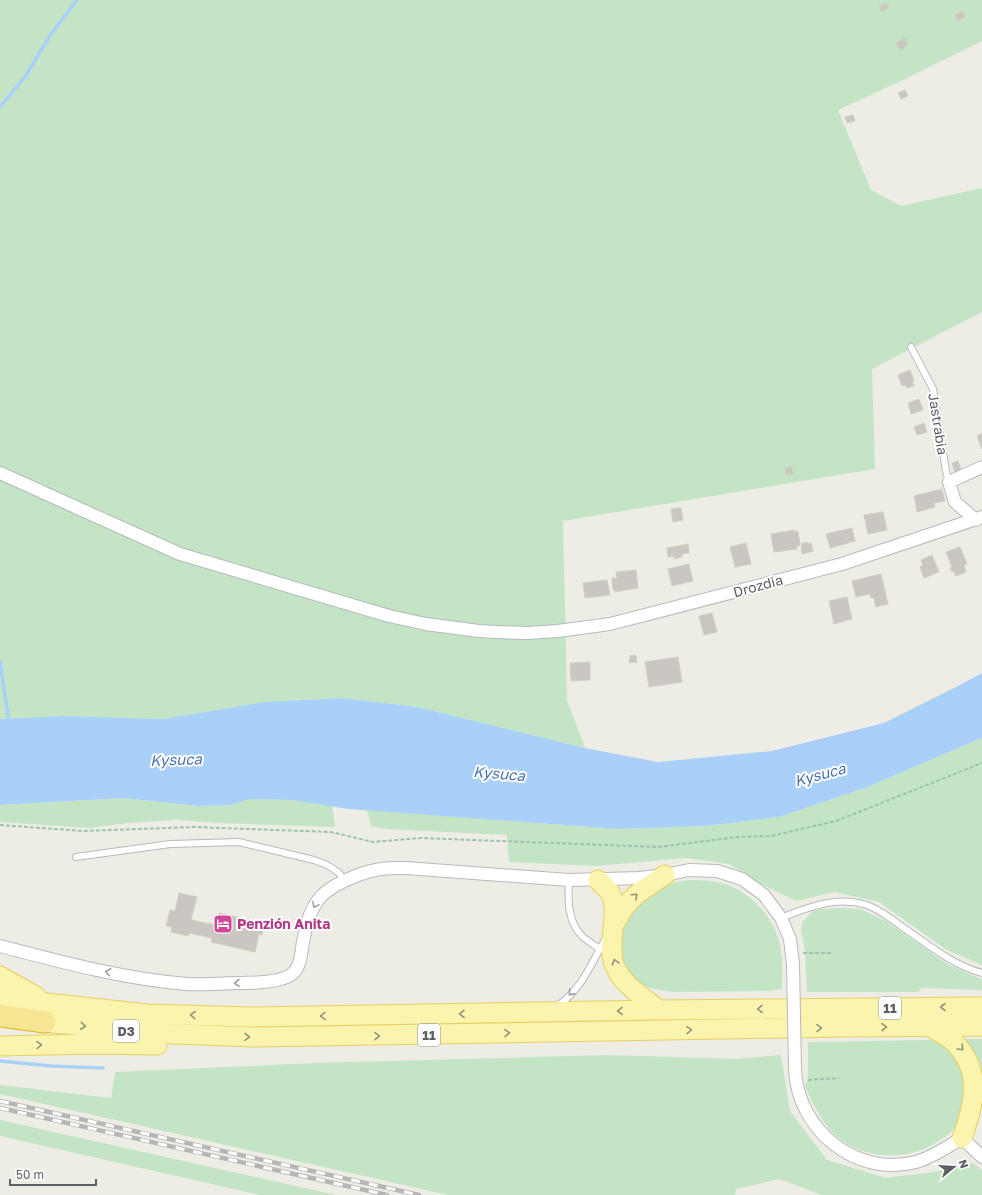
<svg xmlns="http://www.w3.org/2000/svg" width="982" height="1195" font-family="'Golos Text',sans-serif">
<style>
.green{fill:#c3e4c5}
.water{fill:#a9d0f9}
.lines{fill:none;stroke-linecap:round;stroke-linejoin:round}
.stream{stroke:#a9d0f9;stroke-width:3.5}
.building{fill:#cac7c2;stroke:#d2cfc3}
.lane-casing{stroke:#b7b9be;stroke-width:8}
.street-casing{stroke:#b7b9be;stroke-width:14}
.primary-casing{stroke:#e8ce63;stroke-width:21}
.highway-casing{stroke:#e4b20f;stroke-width:23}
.path{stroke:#9cc4ab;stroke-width:2;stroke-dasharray:4 2;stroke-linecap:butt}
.lane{stroke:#fff;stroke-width:6}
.street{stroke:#fff;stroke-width:12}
.primary{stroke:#faf4ae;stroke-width:19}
.highway{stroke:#f6e593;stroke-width:21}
.rail-casing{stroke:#b5b6b6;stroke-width:4.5}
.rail{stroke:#fff;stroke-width:3;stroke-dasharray:9;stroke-linecap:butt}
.street-bridge-casing{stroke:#b7b9be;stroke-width:14;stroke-linecap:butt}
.street-bridge{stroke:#fff;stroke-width:12}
.oneway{stroke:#93937e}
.oneway2{stroke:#9d9fa2}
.labels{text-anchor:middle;stroke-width:4;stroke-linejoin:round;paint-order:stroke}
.shield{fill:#fff;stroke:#8d8f92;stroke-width:1}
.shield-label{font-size:13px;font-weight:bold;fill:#5c5f64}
.street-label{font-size:14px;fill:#5c5f64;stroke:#fff}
.hotel-label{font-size:14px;font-weight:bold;fill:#b23c85;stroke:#fff;text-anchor:start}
.water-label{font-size:15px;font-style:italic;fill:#4a75b3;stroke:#fff}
</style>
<rect width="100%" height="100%" fill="#eeede5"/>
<path class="green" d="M0 0H982V41L903 80 838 110 871 190 901 206 982 188V312L872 369 875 469 563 521 567 700 585 748 417 707 343 698 263 702 164 719 63 716 0 719Z
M982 738V965L947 950 879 902 835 892 796 901 759 883 729 864 686 858 596 866 509 862 507 835 387 829 371 826 367 810 618 829 705 826 779 817 865 788Z
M124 798 197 806 231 805 250 799 292 800 332 806 335 827 218 823 176 820 128 823 90 828 0 822V805Z
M691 880C703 880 717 881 728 885 755 896 778 922 781 952 783 964 782 976 782 989L770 991 673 992 653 989 637 983 626 971 621 957 620 926 631 908 656 889 676 882Z
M844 908 860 909 886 921 947 964 969 974 982 979V990L922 988 918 992H807L805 950 801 931 802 923 813 911 823 909Z
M961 1039H982V1070C979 1057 970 1048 961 1039Z
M930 1040 946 1044 972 1080C969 1090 965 1101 962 1112 961 1115 960 1120 958 1123 954 1130 947 1136 940 1140 912 1160 872 1161 843 1141 824 1128 815 1107 805 1087L808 1077V1042Z
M608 1055 737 1059 781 1055 790 1111 827 1160 886 1178 934 1172 972 1163 982 1170V1195H821L780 1179 736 1189 735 1195H448L0 1094V1085L111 1098 115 1072 315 1063Z
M0 1120 336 1195H260L0 1136Z"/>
<path class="water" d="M982 673V738L865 788 779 817 705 826 618 829 348 809 292 800 250 799 231 805 197 806 124 798 0 805V719L63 716 164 719 263 702 343 698 417 707 585 748 658 762 772 751 884 723 958 686Z"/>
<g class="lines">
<path class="stream" d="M0 107 25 77 51 34 77 0
M0 661 9 723
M0 1061 51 1066 103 1068"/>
</g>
<path class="building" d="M886 3 889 8 882 12 879 7Z
M962 11 965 17 958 21 955 15Z
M905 38 908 45 900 50 896 43Z
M905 90 908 96 901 99 898 93Z
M853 115 855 121 847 123 845 117Z
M910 370 914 381 912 382 914 386 907 388 905 385 902 386 898 375Z
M919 399 923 410 911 414 908 403Z
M924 423 927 432 917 435 914 427Z
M982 433V449L977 436Z
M958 461 961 471 955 473 952 463Z
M792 467 793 474 786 475 785 468Z
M942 489 945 501 934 503 935 507 917 512 914 496Z
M681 508 683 520 673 522 671 509Z
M883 512 887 530 868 534 864 515Z
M852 528 855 541 830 548 826 534Z
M794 530V532L798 531 800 545 797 546V549L774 552 771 534Z
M807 542V544L811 543 813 551 802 554 801 548 802 547 801 544Z
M746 543 751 564 735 567 730 547Z
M688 544 689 553 682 554V557L674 559V556L668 557 667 548Z
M960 547 967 564 964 565 966 572 956 576 954 571 952 572 950 568 952 567 946 552Z
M932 555 939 572 924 578 920 567 923 565 921 560Z
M689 564 693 581 672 586 668 569Z
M636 570 638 588 615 592V590H613L612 580V578H617L616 572Z
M881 574 888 604 876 607 874 598H871L870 594 856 597 852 581Z
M607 580 610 595 585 598 583 583Z
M847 597 852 619 834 624 829 601Z
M712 613 717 632 704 635 699 616Z
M636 655 637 662 629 663 630 656Z
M678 657 682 682 649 687 645 662Z
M590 662V680L571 681 570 663Z
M179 893 197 897 191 920 216 925 219 913 265 923 262 935 259 934 255 952 211 942 212 938 189 933 188 936 171 932 172 927 166 926 170 910 175 911Z"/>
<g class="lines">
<defs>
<path id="lane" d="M911 347 933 389 946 471 949 482
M76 857 170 844 239 842 314 860 327 865 338 872 345 881
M569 880C568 899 567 921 582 936 587 941 594 945 600 949
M781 918C798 911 816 904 834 902 844 901 857 902 867 905 879 910 891 918 901 926 926 943 952 965 982 973
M557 1006C581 991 592 962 606 938"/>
<path id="street" d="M0 473 180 554 389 616 426 624 479 631 496 632 528 633 558 631 610 624 842 564 982 517
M976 520 955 502 949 482 982 467
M0 946C61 962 124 979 187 984 204 985 222 983 239 983 253 983 280 983 292 974 302 966 301 949 304 937 306 925 310 911 318 900 328 886 359 873 376 870 386 867 396 868 406 868L569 880 639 878 665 875 689 870 717 871 742 879 764 895 781 918 790 939 793 964
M795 1069C797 1129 856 1178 916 1162 933 1157 947 1147 962 1138L982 1157"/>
<path id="primary" d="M598 880C601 884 606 887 609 891 622 911 606 940 614 964 621 984 643 997 659 1010
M613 926 625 906 637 894 665 875
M0 976 37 997
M0 996 47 1003 147 1014 251 1017 659 1010 982 1007
M45 1022 150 1033 254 1037 845 1027 982 1026
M929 1026C938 1032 947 1036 955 1043 982 1072 975 1102 962 1138
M0 1046 93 1044 157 1045"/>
<path id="highway" d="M0 1016 45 1022"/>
</defs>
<use href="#lane" class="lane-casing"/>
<use href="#street" class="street-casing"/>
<use href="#primary" class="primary-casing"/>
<use href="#highway" class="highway-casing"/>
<path class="path" d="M0 825 83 831 194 827 331 832 373 842 420 838 659 847 737 837 771 836 836 821 982 763
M803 953H832
M808 1080 839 1078"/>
<use href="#lane" class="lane"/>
<use href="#street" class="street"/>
<use href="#primary" class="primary"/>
<use href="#highway" class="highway"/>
<defs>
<path id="rail" d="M0 1101 419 1195
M0 1108 387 1195"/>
</defs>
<use href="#rail" class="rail-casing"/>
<use href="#rail" class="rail"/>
<defs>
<path id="street-bridge" d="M793 964 795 1069"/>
</defs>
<use href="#street-bridge" class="street-bridge-casing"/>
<use href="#street-bridge" class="street-bridge"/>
</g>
<defs><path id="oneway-chevron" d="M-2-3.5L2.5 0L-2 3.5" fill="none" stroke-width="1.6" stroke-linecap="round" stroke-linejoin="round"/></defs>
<g class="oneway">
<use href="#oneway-chevron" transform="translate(635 896) rotate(-43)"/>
<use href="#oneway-chevron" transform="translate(615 962) rotate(-108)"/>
<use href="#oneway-chevron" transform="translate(943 1007) rotate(-180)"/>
<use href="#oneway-chevron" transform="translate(760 1009) rotate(179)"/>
<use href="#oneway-chevron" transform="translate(620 1011) rotate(179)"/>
<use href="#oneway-chevron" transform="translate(462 1014) rotate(179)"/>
<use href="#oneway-chevron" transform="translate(193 1015) rotate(-178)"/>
<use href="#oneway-chevron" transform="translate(323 1016) rotate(179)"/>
<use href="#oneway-chevron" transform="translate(83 1026) rotate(6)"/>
<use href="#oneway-chevron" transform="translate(884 1027) rotate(-1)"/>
<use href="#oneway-chevron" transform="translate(819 1028) rotate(-1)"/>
<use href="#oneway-chevron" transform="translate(689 1030) rotate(-1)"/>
<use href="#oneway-chevron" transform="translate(507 1033) rotate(-1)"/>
<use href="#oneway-chevron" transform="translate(377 1036) rotate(-1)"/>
<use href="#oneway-chevron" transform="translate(247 1037) rotate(2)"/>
<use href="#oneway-chevron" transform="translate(39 1045) rotate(-1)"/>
<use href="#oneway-chevron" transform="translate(961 1048) rotate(46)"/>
</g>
<g class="oneway2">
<use href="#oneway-chevron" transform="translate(315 905) rotate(118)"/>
<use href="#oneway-chevron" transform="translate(108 972) rotate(-169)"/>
<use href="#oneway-chevron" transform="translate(237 983) rotate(179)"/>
<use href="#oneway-chevron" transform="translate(571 993) rotate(132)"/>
</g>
<defs>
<symbol id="hotel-square" viewBox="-11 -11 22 22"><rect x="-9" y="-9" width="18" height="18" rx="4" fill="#d1479c" stroke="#fff"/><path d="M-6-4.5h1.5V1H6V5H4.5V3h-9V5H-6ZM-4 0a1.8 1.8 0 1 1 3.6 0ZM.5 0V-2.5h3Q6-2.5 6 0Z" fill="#fff"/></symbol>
</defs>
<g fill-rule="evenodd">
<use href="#hotel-square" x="212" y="913" width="22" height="22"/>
</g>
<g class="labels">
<g class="shield">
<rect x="879" y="997" width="22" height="22" rx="3"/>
<rect x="113" y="1020" width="26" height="22" rx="3"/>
<rect x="418" y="1024" width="22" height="22" rx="3"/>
</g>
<g class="shield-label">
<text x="890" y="1013">11</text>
<text x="126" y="1036">D3</text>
<text x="429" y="1040">11</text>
</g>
<g class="street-label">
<text transform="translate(938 424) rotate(81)" y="5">Jastrabia</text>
<text transform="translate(758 586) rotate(-15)" y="5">Drozdia</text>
</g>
<g class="hotel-label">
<text x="237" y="929">Penzión Anita</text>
</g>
<g class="water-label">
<text transform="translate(176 760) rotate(-2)" y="5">Kysuca</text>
<text transform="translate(499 774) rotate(5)" y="5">Kysuca</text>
<text transform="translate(820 775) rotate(-15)" y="5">Kysuca</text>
</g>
</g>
<g transform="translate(954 1167) rotate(72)" stroke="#ffffff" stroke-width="3" paint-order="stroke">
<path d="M0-3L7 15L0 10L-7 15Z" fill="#5c5f64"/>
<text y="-6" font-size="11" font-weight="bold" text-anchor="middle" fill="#5c5f64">N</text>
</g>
<path d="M10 1179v6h86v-6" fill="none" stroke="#5c5f64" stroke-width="2"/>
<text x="16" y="1179" font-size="12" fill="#5c5f64" stroke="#ffffff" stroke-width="3" paint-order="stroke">50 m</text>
</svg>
